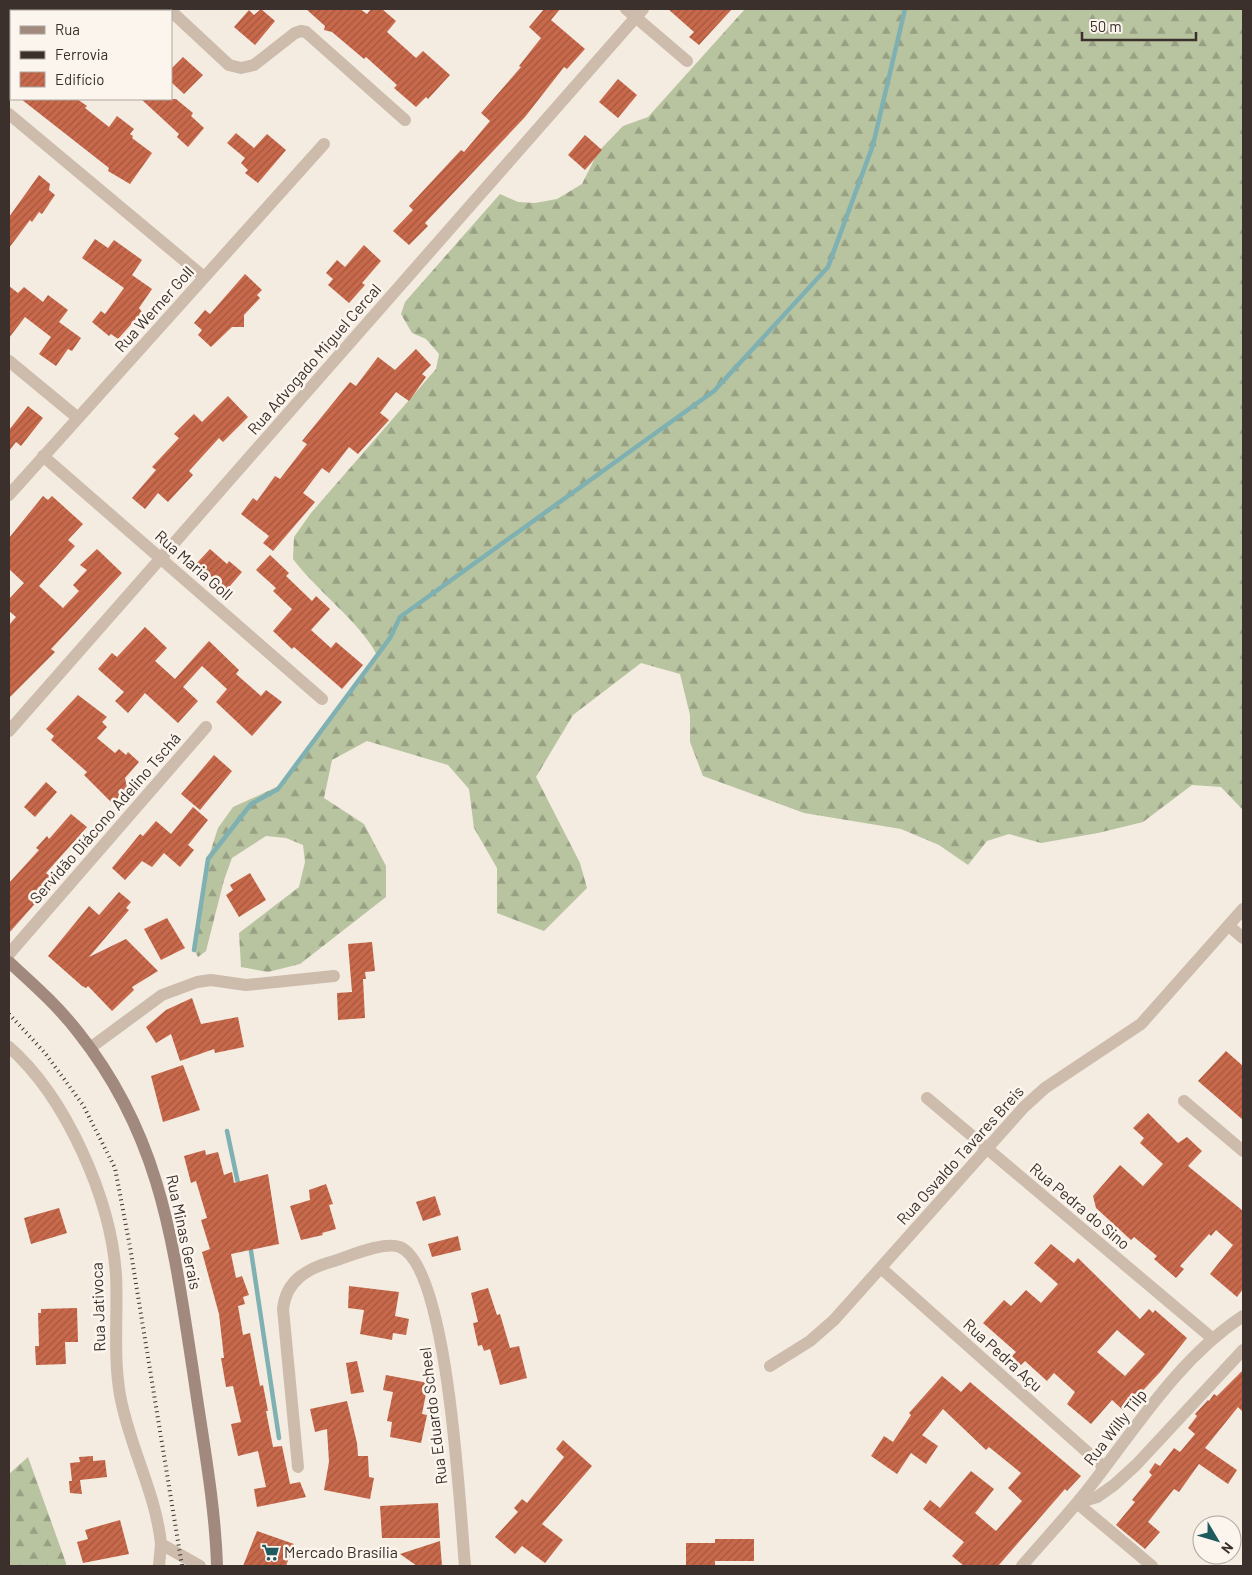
<svg xmlns="http://www.w3.org/2000/svg" width="1252" height="1575" font-family="Barlow,sans-serif">
<style>
.forest{fill:url(#forest-firs)}
.lines{fill:none;stroke-linecap:round;stroke-linejoin:round}
.stream{stroke:#7fb0b2;stroke-width:4.5}
.building{fill:url(#building-hatch);fill-rule:evenodd}
.minor{stroke:#cdbbac;stroke-width:12}
.tertiary{stroke:#cdbbac;stroke-width:12}
.secondary{stroke:#a18a7d;stroke-width:12}
.rail{stroke:#3b302b;stroke-width:4;stroke-dasharray:1 4;stroke-linecap:butt}
.labels{text-anchor:middle;stroke-width:5;stroke-linejoin:round;paint-order:stroke}
.street-label{font-size:16px;fill:#3b302b;stroke:#fbf5ee}
.poi-label{font-size:16px;fill:#3b302b;stroke:#fbf5ee;text-anchor:start}
</style>
<defs>
<pattern id="forest-firs" width="22" height="20" patternUnits="userSpaceOnUse" patternTransform="scale(1.25)"><rect width="22" height="20" fill="#b8c4a0"/><path d="M5 1l3.5 6h-7zM16 11l3.5 6h-7z" fill="#97a083"/></pattern>
<pattern id="building-hatch" width="6" height="6" patternUnits="userSpaceOnUse" patternTransform="scale(1.25)"><rect width="6" height="6" fill="#c8694b"/><path d="M-1 1l2-2M0 6l6-6M5 7l2-2" fill="none" stroke="#a4573f"/></pattern>
</defs>
<rect width="100%" height="100%" fill="#f4ebe1"/>
<path class="forest" d="M745 9H1243V810L1221 787 1192 785 1143 822 1098 833 1041 843 1009 834 987 841 968 865 939 845 901 829 804 813 703 776 690 742V715L680 674 641 663 573 715 536 777 580 863 587 888 544 931 497 913V868L474 828 469 789 448 765 367 741 332 760 324 798 364 824 386 866V897L300 964 268 972 241 967 239 933 299 887 305 862 303 845 286 838 266 836 232 858 224 880 206 951 198 957 194 950 208 859 218 828 233 807 281 785 377 655C360 622 317 591 293 559L294 537 311 513 436 369 439 354 426 339 412 333 401 314 405 302 500 194 518 202 535 203 557 199 582 184 598 152 623 126 648 117Z
M28 1457 66 1563V1566H9V1474Z"/>
<g class="lines">
<path class="stream" d="M194 950 208 859 251 804 278 789 390 638 400 617 714 391 828 267 873 145 905 9
M227 1131 239 1188
M250 1244 279 1438"/>
</g>
<path class="building" d="M261 9 275 21 255 45 234 27 249 10 254 15Z
M306 9H360L367 14 371 9H382L396 21 387 32 416 58 423 51 450 75 428 99 426 97 416 107 394 88 397 85 366 57 364 59 332 32 324 30 325 26Z
M544 9H560L551 20 585 49 567 69 564 67 525 117 425 223 428 226 409 245 393 231 413 210 409 206 461 150 464 152 490 121 481 113 521 67 519 66 541 38 529 27Z
M668 9H732L699 45 689 37 694 32Z
M183 57 203 75 184 94 171 82V69Z
M618 79 637 95 618 118 599 102Z
M21 99H77L87 106 85 108 109 127 117 116 134 129 130 134 133 136 132 138 152 153 130 184 108 171 109 168Z
M141 99H176L193 113 191 116 204 128 188 147 177 137 179 134Z
M236 133 254 148 267 134 286 150 258 183 245 173 248 170 241 163 245 158 227 143Z
M585 135 602 150 585 170 568 155Z
M39 175 50 184 49 190 55 195 42 214 39 212 32 222 30 220 9 248V217Z
M95 239 108 248 114 240 142 260 132 275 152 289 139 308 142 312 118 339 111 334 109 336 92 322 101 311 105 314 124 288 82 258Z
M364 245 381 261 362 283 365 285 349 303 328 285 333 279 326 273 337 260 345 267Z
M245 274 262 290 257 295 260 298 244 315V327H232L211 347 198 335 202 330 194 323 205 310 210 314Z
M9 286 18 293 24 287 43 302 48 295 68 310 59 322 81 338 72 351 68 349 56 366 39 354 51 337 25 317 9 338Z
M416 349 431 365 422 374 426 377 409 401 396 392 380 413 389 420 358 454 349 447 329 473 322 468 303 493 315 502 273 551 263 543 269 536 241 514 253 498 257 501 275 476 280 479 307 444 302 441 350 382 356 386 378 357 395 370Z
M228 396 248 417 223 442 219 438 189 471 193 475 168 502 158 493 145 509 132 498 156 470 152 467 179 438 174 434 194 414 202 422Z
M28 406 43 418 21 446 16 442 9 451V430Z
M43 496 48 500 52 496 83 524 68 540 75 546 39 586 63 608 79 591 73 585 87 570 80 565 97 549 122 573 51 649 55 652 9 698V625L16 617 9 611V599L24 583 9 569V538Z
M210 549 227 564 229 561 242 572 224 593 211 581 214 579 197 563Z
M270 555 289 573 286 576 312 601 316 596 330 609 311 630 331 648 336 642 363 665 342 689 294 647 292 649 273 631 292 609 273 591 276 588 256 570Z
M145 627 167 648 155 661 175 679 209 641 239 670 236 674 261 696 266 690 282 702 252 736 216 702 227 689 202 666 183 687 198 701 178 723 145 693 128 713 115 701 124 692 98 669 112 653 117 657Z
M78 695 107 717 102 722 107 727 97 738 115 753 119 749 126 755 128 752 139 762 125 778 129 797 121 794 113 804 84 775 87 772 51 740 54 736 46 729Z
M214 755 232 771 200 810 181 794Z
M46 782 57 792 35 817 24 807Z
M193 807 208 820 188 845 194 850 180 867 164 853 152 867 142 861 125 880 112 868 140 834 143 836 156 821 171 834Z
M71 814 87 827 46 873 55 881 9 933V883L39 850 36 848 47 836 49 839Z
M250 873 266 900 239 917 226 895 233 890 230 885Z
M119 892 131 902 126 908 129 910 89 957 126 939 158 971 132 987 134 990 112 1011 88 986 86 988 82 986 48 956 89 906 99 915Z
M167 918 185 948 161 960 144 929Z
M372 942 375 971 365 972 366 979H363L365 1018 338 1020 337 993 352 992 348 944Z
M192 998 201 1024 238 1017 244 1047 215 1053 214 1049 180 1061 171 1034 156 1043 146 1027 166 1010Z
M1226 1051 1243 1066V1120L1198 1081Z
M183 1065 200 1110 163 1122 151 1076Z
M1148 1113 1178 1143 1187 1137 1202 1151 1188 1166 1243 1211V1289L1237 1297 1210 1274 1233 1245 1216 1230 1211 1236 1209 1234 1180 1266 1184 1269 1176 1278 1154 1259 1157 1256 1134 1237 1131 1240 1096 1208 1093 1196 1120 1165 1143 1186 1163 1164 1140 1143 1144 1138 1133 1128Z
M205 1150 206 1155 218 1152 224 1175 232 1172 234 1183 268 1174 279 1244 231 1254 236 1278 242 1276 249 1295 243 1297 245 1304 238 1306 243 1335 250 1333 260 1386 263 1385 268 1411H266L273 1447 282 1446 290 1484 300 1482 306 1497 257 1507 254 1489 266 1487 258 1451 238 1456 231 1424 241 1422 233 1386 226 1387 221 1358H224L219 1314 202 1252 210 1249 201 1220 207 1218 196 1181 191 1183 184 1156Z
M326 1184 333 1204 329 1205 336 1229 322 1233 323 1235 301 1240 290 1206 310 1200 309 1190Z
M435 1196 441 1215 423 1221 416 1202Z
M59 1208 67 1233 31 1244 24 1218Z
M458 1236 461 1250 432 1257 428 1244Z
M1051 1244 1074 1263 1078 1258 1140 1319 1149 1309 1153 1313 1155 1310 1187 1338 1161 1371 1124 1411 1112 1400 1091 1424 1067 1404 1075 1392 1054 1373 1047 1381 1025 1361 1021 1365 1012 1356 1016 1352 983 1323 1004 1300 1011 1306 1026 1290 1041 1303 1058 1284 1034 1263ZM1117 1330 1145 1354 1125 1376 1097 1352Z
M349 1286 399 1292 395 1316 409 1319 406 1335 393 1333 392 1340 360 1334 364 1310 348 1308Z
M488 1288 497 1315 500 1314 510 1348 519 1346 527 1378 500 1385 490 1349 484 1351 482 1345 478 1346 473 1323 478 1322 471 1293Z
M77 1308 78 1342H65L66 1364 36 1365 35 1346H39L38 1313H41V1309Z
M357 1361 364 1392 351 1394 346 1363Z
M1243 1370V1412L1238 1407 1205 1448 1237 1470 1228 1484 1199 1464 1179 1492 1174 1489 1148 1522 1160 1532 1145 1549 1116 1525 1135 1502 1132 1500 1152 1475 1149 1472 1155 1463 1160 1466 1174 1448 1180 1452 1195 1434 1188 1428 1197 1416 1195 1414 1208 1400 1209 1401 1214 1394 1217 1396Z
M386 1375 428 1383 422 1414 427 1415 421 1443 390 1437 392 1422 387 1421 393 1392 383 1390Z
M942 1376 961 1392 970 1382 1081 1476 1067 1491 1065 1489 998 1566H964L952 1556 964 1542 923 1509 930 1500 940 1508 971 1471 994 1489 975 1513 996 1531 1022 1501 1008 1488 1021 1473 989 1447 986 1450 943 1409 922 1435 938 1446 926 1464 911 1453 897 1474 871 1456 884 1436 893 1442 911 1415 909 1413Z
M347 1401 357 1443 358 1456H368L369 1477 374 1478 370 1499 324 1490 329 1462 327 1429 315 1432 310 1409Z
M563 1440 592 1466 542 1524 563 1540 545 1563 522 1546 515 1554 495 1537 518 1512 514 1508 522 1499 527 1503 564 1457 556 1449Z
M93 1456V1461L105 1460 107 1477 80 1480 82 1494 70 1493 69 1481H72L70 1463 80 1462 79 1457Z
M438 1503 440 1538H382L380 1506Z
M120 1520 129 1554 83 1563 77 1542 88 1539 85 1530Z
M257 1531 294 1544 286 1566H243Z
M715 1539H754V1561H715V1566H686V1543H715Z
M440 1541 442 1566H417L400 1554Z"/>
<g class="lines">
<path class="minor" d="M626 9 687 61
M171 11 229 65 241 68 254 65 295 33 301 31 306 32 405 120
M9 114 204 277
M9 361 78 418
M43 456 322 699
M9 495 324 144
M9 731 643 9
M1229 926 1243 938
M9 954 206 727
M90 1048 162 995 197 982 211 980 246 985 334 976
M927 1098 1213 1339
M1184 1101 1243 1151
M881 1268 1104 1467
M770 1366 810 1341 834 1320 1024 1107 1045 1088 1141 1024 1243 909
M298 1467 283 1309C286 1280 308 1268 334 1261 350 1256 384 1241 400 1247 449 1268 460 1513 465 1566
M1077 1503 1097 1497 1114 1485 1136 1465 1243 1350
M1077 1503 1152 1566
M159 1566 161 1544
M1022 1566C1044 1540 1068 1515 1089 1488 1136 1428 1178 1359 1243 1316"/>
<path class="tertiary" d="M9 1047C66 1097 111 1199 116 1275 118 1315 113 1355 120 1395 129 1446 156 1493 161 1544L200 1566"/>
<path class="secondary" d="M9 962C33 984 58 1006 78 1032 162 1138 173 1243 193 1371 202 1436 215 1501 217 1566"/>
<path class="rail" d="M9 1014 45 1053 83 1105 115 1168 130 1247 182 1566"/>
</g>
<defs>
<symbol id="supermarket-bare" viewBox="-9 -9 18 18"><path d="M-6-5.5h2.5l.6 2H6L4.5 2H-2.5L-4.4-4H-6ZM-1.5 3.2a1.3 1.3 0 1 0 .1 0ZM3 3.2a1.3 1.3 0 1 0 .1 0Z" fill="#1f5a5e" stroke="#fbf5ee" stroke-width="2.5" paint-order="stroke"/></symbol>
</defs>
<g fill-rule="evenodd">
<use href="#supermarket-bare" x="258" y="1540" width="25" height="25"/>
</g>
<g class="labels">
<g class="street-label">
<text transform="translate(154 309) rotate(-48)" y="6">Rua Werner Goll</text>
<text transform="translate(314 359) rotate(-49)" y="6">Rua Advogado Miguel Cercal</text>
<text transform="translate(194 565) rotate(41)" y="6">Rua Maria Goll</text>
<text transform="translate(105 818) rotate(-49)" y="6">Servidão Diácono Adelino Tschá</text>
<text transform="translate(960 1155) rotate(-48)" y="6">Rua Osvaldo Tavares Breis</text>
<text transform="translate(1080 1206) rotate(40)" y="6">Rua Pedra do Sino</text>
<text transform="translate(184 1232) rotate(78)" y="6">Rua Minas Gerais</text>
<text transform="translate(98 1307) rotate(-92)" y="6">Rua Jativoca</text>
<text transform="translate(1003 1355) rotate(42)" y="6">Rua Pedra Açu</text>
<text transform="translate(433 1416) rotate(-97)" y="6">Rua Eduardo Scheel</text>
<text transform="translate(1115 1427) rotate(-52)" y="6">Rua Willy Tilp</text>
</g>
<g class="poi-label">
<text x="284" y="1558">Mercado Brasília</text>
</g>
</g>
<rect width="1252" height="1575" fill="none" stroke="#3b302b" stroke-width="20"/>
<rect x="10" y="10" width="162" height="90" fill="#fbf5ee" stroke="#aea6a0"/>
<rect x="20" y="26" width="25" height="8" fill="#a18a7d" stroke="#aea6a0"/>
<text x="55" y="35" font-size="15" fill="#3b302b">Rua</text>
<rect x="20" y="51" width="25" height="8" fill="#3b302b" stroke="#aea6a0"/>
<text x="55" y="60" font-size="15" fill="#3b302b">Ferrovia</text>
<rect x="20" y="72" width="25" height="15" fill="url(#building-hatch)" stroke="#aea6a0"/>
<text x="55" y="85" font-size="15" fill="#3b302b">Edifício</text>
<g transform="translate(1217 1540) rotate(128)"><circle r="24" fill="#fbf5ee" stroke="#aea6a0"/>
<path d="M0-4L9 19L0 12L-9 19Z" fill="#1f5a5e"/>
<text y="-8" font-size="14" font-weight="bold" text-anchor="middle" fill="#3b302b">N</text>
</g>
<path d="M1082 32v8h114v-8" fill="none" stroke="#3b302b" stroke-width="2.5"/>
<text x="1090" y="32" font-size="15" fill="#3b302b" stroke="#fbf5ee" stroke-width="4" paint-order="stroke">50 m</text>
</svg>
